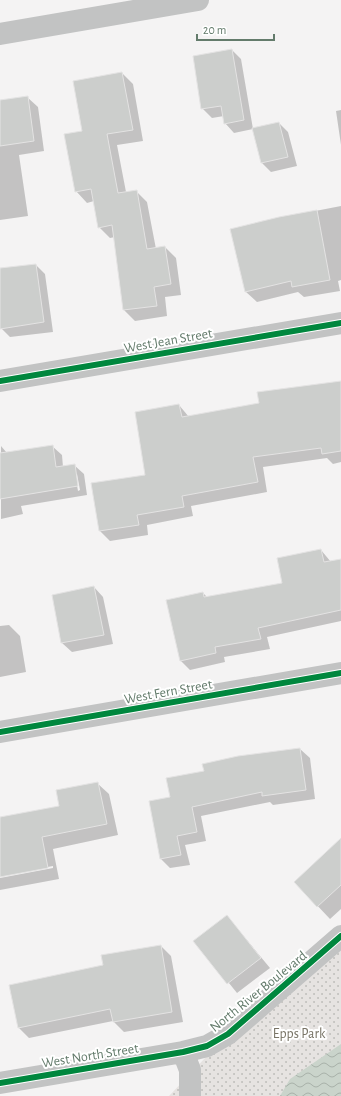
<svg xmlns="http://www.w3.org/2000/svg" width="341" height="1096" font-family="'Alegreya Sans',sans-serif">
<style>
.park{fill:url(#park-dots)}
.water{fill:url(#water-waves)}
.shadow{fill:#0003;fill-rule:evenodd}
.building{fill:#cccecc;stroke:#e4e3e3}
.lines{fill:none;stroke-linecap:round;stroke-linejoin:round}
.minor{stroke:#c2c3c3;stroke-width:22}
.cycleway-casing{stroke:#fff;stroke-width:8}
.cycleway{stroke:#00873e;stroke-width:6}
.labels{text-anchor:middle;stroke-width:4;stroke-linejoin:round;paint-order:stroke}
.street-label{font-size:14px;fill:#637b6b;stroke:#fff}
.park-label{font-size:14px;fill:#787365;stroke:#fff}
</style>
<defs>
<pattern id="park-dots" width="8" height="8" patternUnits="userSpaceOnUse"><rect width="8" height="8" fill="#e6e3e1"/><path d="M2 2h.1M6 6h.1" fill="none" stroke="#bebdba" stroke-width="1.8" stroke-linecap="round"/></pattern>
<pattern id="water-waves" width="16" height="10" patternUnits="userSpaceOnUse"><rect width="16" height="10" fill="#cad4cb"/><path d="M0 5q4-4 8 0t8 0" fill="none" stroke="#a8b1a9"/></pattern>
</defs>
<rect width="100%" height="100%" fill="#f4f3f3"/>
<path class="park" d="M341 941V1055L290 1096H169L206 1057Z"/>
<path class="water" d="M341 1044V1096H280L290 1079Z"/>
<path class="shadow" d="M232 50 241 59 253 129 279 123 288 132 297 166 271 172 262 163 253 129 234 133 225 123 224 116 212 118 202 108Z
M122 73 133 84 143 141 117 145 126 192 136 191 147 202 156 249 165 247 176 258 181 295 165 297 167 316 135 321 124 310 115 237 110 238 99 227 94 201 87 203 76 191 83 132Z
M27 97 38 107 44 151 19 155 28 216 0 220V101Z
M341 110V145L336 111Z
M341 206V280L338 281 340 291 304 297 298 292 257 302 246 292 279 218Z
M36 265 45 274 53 332 10 337 1 328 0 269Z
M341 382V462L333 464 327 458 263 467 267 492 191 506 193 516 147 525 148 535 110 541 100 531 92 484 146 476 179 405 189 417 260 404Z
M1 446 7 453 52 446 62 455 63 467 74 465 84 474 87 495 21 506 23 514 1 519ZM75 474H77L80 490 78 491Z
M321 550 331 562 341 560V621L267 637 270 649 224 657 225 662 190 670 180 660 203 593 207 597 283 584Z
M94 587 103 597 113 644 72 652 62 643 53 595Z
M9 625 20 636 26 672 0 677V626Z
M300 749 310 758 315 799 273 805 270 802 201 816 206 841 185 845 190 865 170 868 161 859 171 798 205 772 238 757Z
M97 783 109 794 118 835 53 849 59 879 0 890V878L53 868V866L0 876V818L60 806Z
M341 839V909L330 919 295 882Z
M227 916 270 968 237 993 195 941Z
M161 946 171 956 183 1022 124 1032 113 1021 29 1038 19 1028 104 966Z"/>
<path class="building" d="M232 49 244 120 224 124 221 106 201 109 193 56Z
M122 72 133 130 107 134 118 193 137 190 147 249 165 246 171 284 154 287 157 306 123 310 112 225 98 228 91 189 75 192 64 134 82 131 73 81Z
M28 96 34 141 0 146V100Z
M279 122 288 157 261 163 252 128Z
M317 210 330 280 292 287 291 281 245 292 230 229 279 217Z
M36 264 44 322 0 329V268Z
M341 381V451L322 454 321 448 253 457 258 482 182 496 184 507 137 515 139 525 99 531 91 483 145 475 135 412 179 404 182 417 259 403 257 392Z
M53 445 56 467 75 464 78 486 0 499V453Z
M321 549 324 562 341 559V610L258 628 261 639 215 647 216 653 180 661 166 600 203 592 204 597 282 583 277 558Z
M94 586 104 635 61 643 52 595Z
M300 748 306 790 262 796V792L192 807 197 832 177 836 181 855 160 859 149 801 170 797 166 778 204 771 202 764 238 756Z
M98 782 107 824 42 837 48 868 0 877V817L59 806 56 790Z
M341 838V885L317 907 294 882Z
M227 915 261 958 227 984 193 941Z
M161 945 172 1012 113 1022 110 1009 18 1028 9 985 103 965 101 955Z"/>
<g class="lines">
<path class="minor" d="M0 34 198 0
M0 381 341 323
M0 732 341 673
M183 1052 190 1070V1096
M0 1083 183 1052 207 1046 228 1034 341 936"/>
<defs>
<path id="cycleway" d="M0 381 341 323
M0 732 341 673
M0 1083 183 1052 207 1046 228 1034 341 936"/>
</defs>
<use href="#cycleway" class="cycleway-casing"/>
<use href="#cycleway" class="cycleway"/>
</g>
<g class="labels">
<g class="street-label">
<text transform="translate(168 340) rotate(-10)" y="5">West Jean Street</text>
<text transform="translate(168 691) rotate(-10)" y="5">West Fern Street</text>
<text transform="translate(258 991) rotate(-39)" y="5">North River Boulevard</text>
<text transform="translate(90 1055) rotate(-9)" y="5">West North Street</text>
</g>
<g class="park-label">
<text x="299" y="1038">Epps Park</text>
</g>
</g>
<path d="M197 34v6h77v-6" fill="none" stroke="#637b6b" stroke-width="2"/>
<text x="203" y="34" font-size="12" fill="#637b6b" stroke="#ffffff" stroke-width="3" paint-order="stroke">20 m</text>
</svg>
